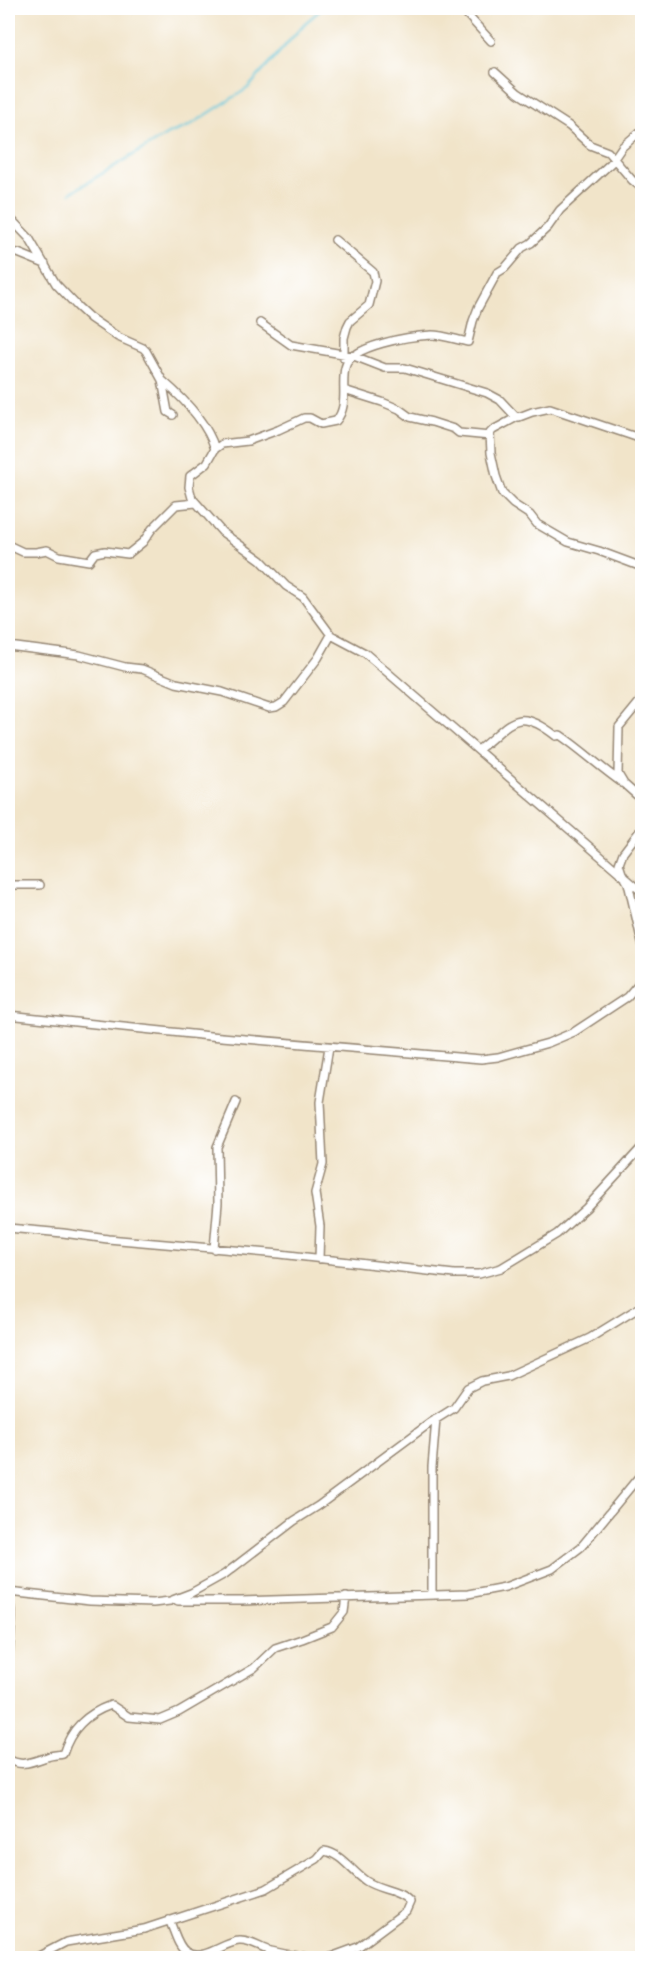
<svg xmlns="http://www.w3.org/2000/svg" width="650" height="1966" font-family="Alegreya,serif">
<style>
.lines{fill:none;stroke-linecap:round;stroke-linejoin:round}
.stream{stroke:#61c7de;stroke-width:2}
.minor-casing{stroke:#968774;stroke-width:10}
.minor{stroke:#fff;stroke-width:7}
</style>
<rect width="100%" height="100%" fill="#fff"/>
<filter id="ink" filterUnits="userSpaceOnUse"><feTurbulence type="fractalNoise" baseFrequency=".0167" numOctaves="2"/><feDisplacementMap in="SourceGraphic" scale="12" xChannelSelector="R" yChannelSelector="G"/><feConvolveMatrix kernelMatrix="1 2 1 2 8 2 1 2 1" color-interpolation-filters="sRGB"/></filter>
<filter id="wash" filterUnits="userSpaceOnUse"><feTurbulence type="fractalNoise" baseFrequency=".008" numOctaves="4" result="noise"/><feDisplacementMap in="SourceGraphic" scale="24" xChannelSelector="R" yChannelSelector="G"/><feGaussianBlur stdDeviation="1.35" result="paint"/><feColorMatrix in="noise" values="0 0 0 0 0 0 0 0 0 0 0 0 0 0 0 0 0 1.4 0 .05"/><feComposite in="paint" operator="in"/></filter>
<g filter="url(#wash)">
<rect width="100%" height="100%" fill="#f1e4c9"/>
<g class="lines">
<path class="stream" d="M70 193 168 134 189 126 248 88 305 23 323 8"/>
</g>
</g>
<g filter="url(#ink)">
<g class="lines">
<defs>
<path id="minor" d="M461 8 491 41
M495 72 518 93 569 126 590 145 608 152 632 180 642 188
M642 130 622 147 611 163 598 175 560 210 548 227 531 243 522 248 505 268 497 273 478 308 473 321 468 342C457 340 443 335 432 335 412 336 349 345 345 368 341 386 349 406 336 421L321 424 310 418H304L278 430 248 441 222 444 215 449 207 463 190 476 189 487 192 498 222 532 261 560 286 586 303 597 331 635 365 653 642 892
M8 166 9 168
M8 216 29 238 56 284 78 307 90 318 118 337 143 348 146 351 162 380 168 412 173 415
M335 240 373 272 375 281 369 305 350 321 347 327 344 338V358
M8 252 18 253 45 264
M260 323 291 345 354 356 385 368H405L487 393 500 400 515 416 519 417 532 412 550 408 642 439
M163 381C184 399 207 422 215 449
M344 390 382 402 399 409 410 417 432 422 454 429 459 433 490 436
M517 417 493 430 490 433 491 453 496 476 502 493 513 504 530 515 537 524 568 542 599 551 642 567
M8 545 23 552H36L47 550 59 556 89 561 95 553 105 551 128 554 143 542 152 529 176 505 196 503
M8 646 79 655 125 667 142 669 176 683 222 692 269 708 276 707 284 702 318 658 331 635
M642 699 619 727 618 774 624 784 642 800
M478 750C511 725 515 704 556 736L560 735C582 750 602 769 624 784
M642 828 623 853 619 864 622 873 628 883 642 943
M8 885H40
M634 990 642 993
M8 1015 210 1036 481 1059 498 1057 548 1043 574 1032 627 997 638 984 642 971
M8 1228 63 1233 108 1239 280 1254 454 1274H479L501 1268 557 1234 586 1208 642 1147
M214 1249 218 1203 217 1147 236 1102
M319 1259 320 1226 315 1193 323 1164 320 1102 329 1047
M8 1592 90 1601 153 1603 170 1601 191 1593 225 1574 294 1521 318 1506 430 1423 454 1408 468 1388 482 1381 508 1376 590 1338 642 1306
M432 1595V1467L436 1419
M178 1601H241L468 1594 505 1587 552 1569 581 1547 642 1473
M8 1665 12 1617 8 1592
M8 1759C22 1768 33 1761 47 1757 52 1755 58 1755 63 1754 71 1729 86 1714 111 1705L129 1717 160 1720 179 1712 254 1668 275 1648 302 1639 332 1627 344 1612 346 1597
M169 1920C174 1929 177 1946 186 1952 202 1963 224 1942 239 1941 250 1940 260 1948 270 1951 286 1955 304 1957 321 1958
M35 1958 66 1942 144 1929 266 1889 317 1859 324 1851C341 1853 352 1872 366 1881 379 1890 400 1890 410 1902L406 1911 358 1947 328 1958"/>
</defs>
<use href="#minor" class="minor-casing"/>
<use href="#minor" class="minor"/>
</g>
</g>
<rect width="650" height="1966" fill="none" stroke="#fff" stroke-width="30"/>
</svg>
